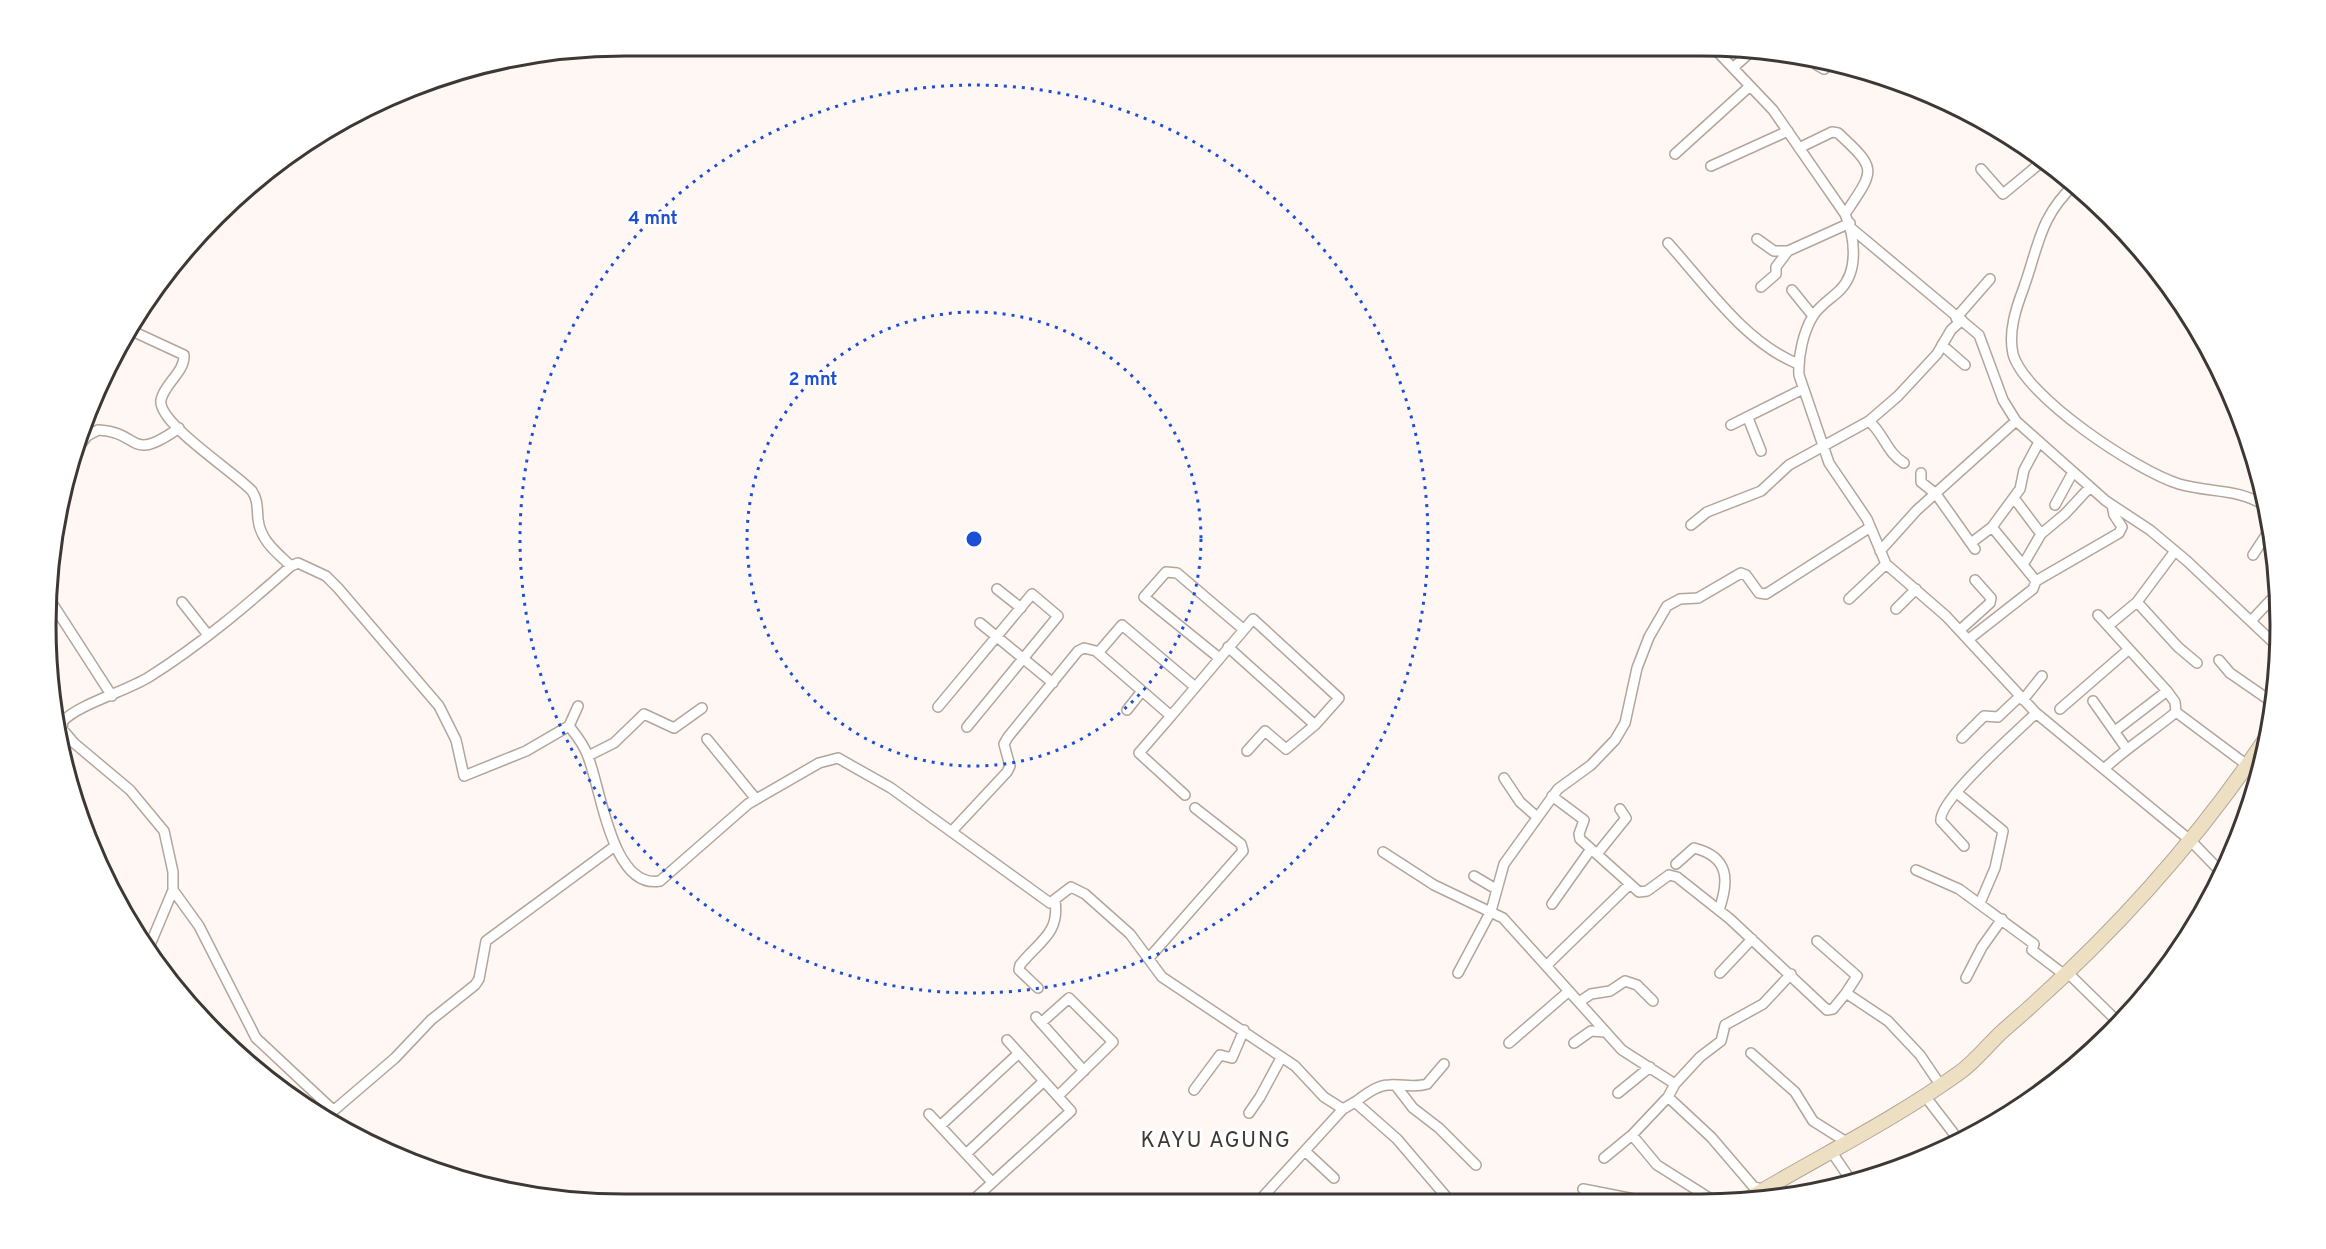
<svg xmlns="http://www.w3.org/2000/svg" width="2326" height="1249" font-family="Overpass,sans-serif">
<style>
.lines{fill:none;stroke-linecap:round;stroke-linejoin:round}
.street-casing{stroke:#b4a59b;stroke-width:12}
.secondary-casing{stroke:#b4a59b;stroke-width:16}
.street{stroke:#fff;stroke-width:9}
.secondary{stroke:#eddfc2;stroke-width:14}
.ring{fill:none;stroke:#1d4ed8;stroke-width:3;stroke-dasharray:3 6}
.labels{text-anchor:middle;stroke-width:6;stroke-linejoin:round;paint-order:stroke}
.quarter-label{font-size:22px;letter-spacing:1.5px;fill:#3e3834;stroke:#fff}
.rim{fill:none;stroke:#3e3834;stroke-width:3}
.centre{fill:#1d4ed8;stroke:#fff;stroke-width:3}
.ring-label{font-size:18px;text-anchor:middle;font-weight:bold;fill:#1d4ed8;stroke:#fff;stroke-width:6;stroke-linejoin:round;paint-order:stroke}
</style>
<rect width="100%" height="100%" fill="#fef7f3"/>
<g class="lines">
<defs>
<path id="street" d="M1712 46 1773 110 1845 214C1855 237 1859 271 1840 290 1832 298 1819 306 1813 316 1803 332 1798 357 1799 375L1829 463 1867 519 1886 564 1946 616 2036 713 2191 841 2222 873
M1812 58 1817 65 1824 69 1834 62
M1734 67 1754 49
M1799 148 1832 132 1838 133C1878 170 1875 169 1845 214
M1675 154 1750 86
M1711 166 1788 131
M1981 169 2003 194 2044 160
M2076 183C2040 216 2039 244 2024 287 2016 308 2008 332 2013 354 2025 397 2137 471 2179 484 2210 493 2237 488 2266 506
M1851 228 1979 335 2003 400 2016 421 2106 501 2150 530 2187 561 2278 647
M1757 239 1774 251H1788
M1668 243C1706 285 1744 342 1798 364
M1761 287 1776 274V267L1788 251 1850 223
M1792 290 1813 316
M1956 318 1990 279
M130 330 184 355C185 372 164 384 161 400 157 423 236 473 252 491 258 500 257 508 258 519 260 540 276 552 291 566
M1942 345 1965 365
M1748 418 1761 451
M1869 421C1884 434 1887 453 1904 463
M1731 425 1803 389
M74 453 87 436 98 430C142 432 128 464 179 428
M1921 473V482L1936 494 1975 549
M2014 498 2041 534 2023 565 2036 581
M2055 505 2073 472
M1691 525 1707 512 1761 491 1789 465 1869 421 1898 396 1937 354 1951 330 1962 320
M1992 527 2023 565
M2041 534 2065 514 2090 487
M1971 543 1992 527 2020 489 2024 470 2039 442
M1880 551 1917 510 2016 421
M2253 555 2270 529
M997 589 1021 608
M1849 599 1886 564
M182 602 208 635
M2137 602 2178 647 2197 663
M52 603 112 696
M1896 609 1916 589
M2098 615 2167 691 2175 702 2176 712 2247 765
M2251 621 2280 590
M980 623 1053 683
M2108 626 2137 602 2175 551
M1960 630 1990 603 1991 598 1975 580
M1969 639 2033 589 2036 581 2119 533 2122 527 2114 515 2112 505
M1228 647 1315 725
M1098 653 1122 625 1194 686
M1218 657 1144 597 1166 572 1177 573 1243 629
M2219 660 2230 673 2275 704
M2023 700 2042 676
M2093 701 2126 748
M578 706 569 726C576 735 583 743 587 754 601 786 611 890 660 881L748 804 819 763 838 758 891 788 1050 903 1071 887 1085 894 1130 934 1162 977 1295 1066 1324 1097 1343 1109
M938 707 1032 594 1058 616 967 727
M2060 709 2128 650
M1127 710 1142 691
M1171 716 1253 619 1339 698 1315 725 1286 749 1265 731 1247 751
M2115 731 2167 691
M1962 738 1984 716 1998 717 2019 697
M707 739 756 799
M588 756 614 743 644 714 674 728 702 708
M2104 769C2126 748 2152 732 2176 712
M1504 778 1520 802 1537 817
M1957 793 2003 831 1995 868 1980 903
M1552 796 1584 820 1579 834 1580 839 1639 892 1647 891 1669 875 1677 877 1730 919 1827 1010 1833 1009 1846 993 1888 1021 1920 1055 1941 1086
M952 831 1007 772 1010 766 1004 744 1008 737 1078 651 1084 648 1096 651 1171 716 1139 753 1185 795
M1964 846 1941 821C1937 801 2020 729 2036 713
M1383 852 1434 885 1503 918 1622 1050 1675 1084
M1597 854 1626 818 1620 809
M1676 864 1694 848C1730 857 1729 881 1719 910
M1916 870 1959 889 2034 944 2032 950 2066 976
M1474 876 1496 889
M1552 904 1591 849
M1817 941 1857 976 1846 993
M150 945 173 890
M1149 958 1243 851 1241 844 1195 808
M1547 965 1630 884
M1458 973 1491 911 1504 864 1558 789 1591 765 1615 740 1625 723 1637 668 1649 637 1667 606 1680 599 1698 598 1741 573 1746 575 1759 593 1766 594 1869 528
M1720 973 1752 939
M2068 973 2116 1020
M1966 978 1982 947 2002 919
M1038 988 1019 970 1020 965C1038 942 1060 934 1055 901
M1579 1002 1591 994 1610 991 1625 981 1637 985 1653 1001
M1036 1017 1084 1071
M1041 1023 1069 998 1113 1042 1058 1096
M1509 1043 1569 991
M1574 1043 1591 1031 1605 1032
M1751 1053 1795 1092 1813 1121 1848 1143
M1396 1086 1413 1108 1439 1128 1476 1165
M1194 1090 1220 1055 1232 1058 1244 1030
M1618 1093 1650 1067
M1925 1096 1958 1139
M1668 1097 1711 1137 1753 1186 1763 1190
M1355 1102C1365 1095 1377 1085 1389 1085 1403 1084 1414 1088 1427 1084L1444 1064
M333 1110 256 1038 199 926 173 890V872L164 831 130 790 74 743 62 729 63 721C79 704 127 691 149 677 200 645 246 606 291 566L298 563 326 576 338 588 439 706 456 740 464 776 526 751 569 726
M1249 1113 1260 1097 1281 1058
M929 1114 992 1182
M325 1118 395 1058 431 1020 475 985 479 979 486 941 615 846
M940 1126 1019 1053
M1632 1135 1657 1165 1711 1199
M1305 1151 1334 1178
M1831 1151 1852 1182
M966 1154 1044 1081
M1604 1158 1632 1135 1668 1097 1675 1084 1700 1057 1721 1041 1725 1025 1763 1004 1791 974
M1583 1189 1639 1200
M1259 1201 1343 1109 1355 1102 1397 1139 1449 1200
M971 1202 1071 1111 1007 1040"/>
<path id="secondary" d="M1748 1199C1818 1157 1892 1121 1959 1073 1976 1061 1989 1043 2005 1029 2105 943 2194 846 2268 735"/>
</defs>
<use href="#street" class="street-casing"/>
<use href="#secondary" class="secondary-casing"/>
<use href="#street" class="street"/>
<use href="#secondary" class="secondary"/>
</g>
<g class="ring">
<circle cx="974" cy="539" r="227"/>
<circle cx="974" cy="539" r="454"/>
</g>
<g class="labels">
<g class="quarter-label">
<text x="1216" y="1147">KAYU AGUNG</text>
</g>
</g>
<path d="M0 0H2326V1249H0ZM625 56H1701A569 569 0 0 1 2270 625V625A569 569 0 0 1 1701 1194H625A569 569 0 0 1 56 625V625A569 569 0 0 1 625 56Z" fill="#fff" fill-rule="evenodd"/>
<path class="rim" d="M625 56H1701A569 569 0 0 1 2270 625V625A569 569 0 0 1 1701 1194H625A569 569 0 0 1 56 625V625A569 569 0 0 1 625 56Z"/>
<circle cx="974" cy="539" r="9" class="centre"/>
<g class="ring-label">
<text x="653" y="224">4 mnt</text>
<text x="813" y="385">2 mnt</text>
</g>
</svg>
